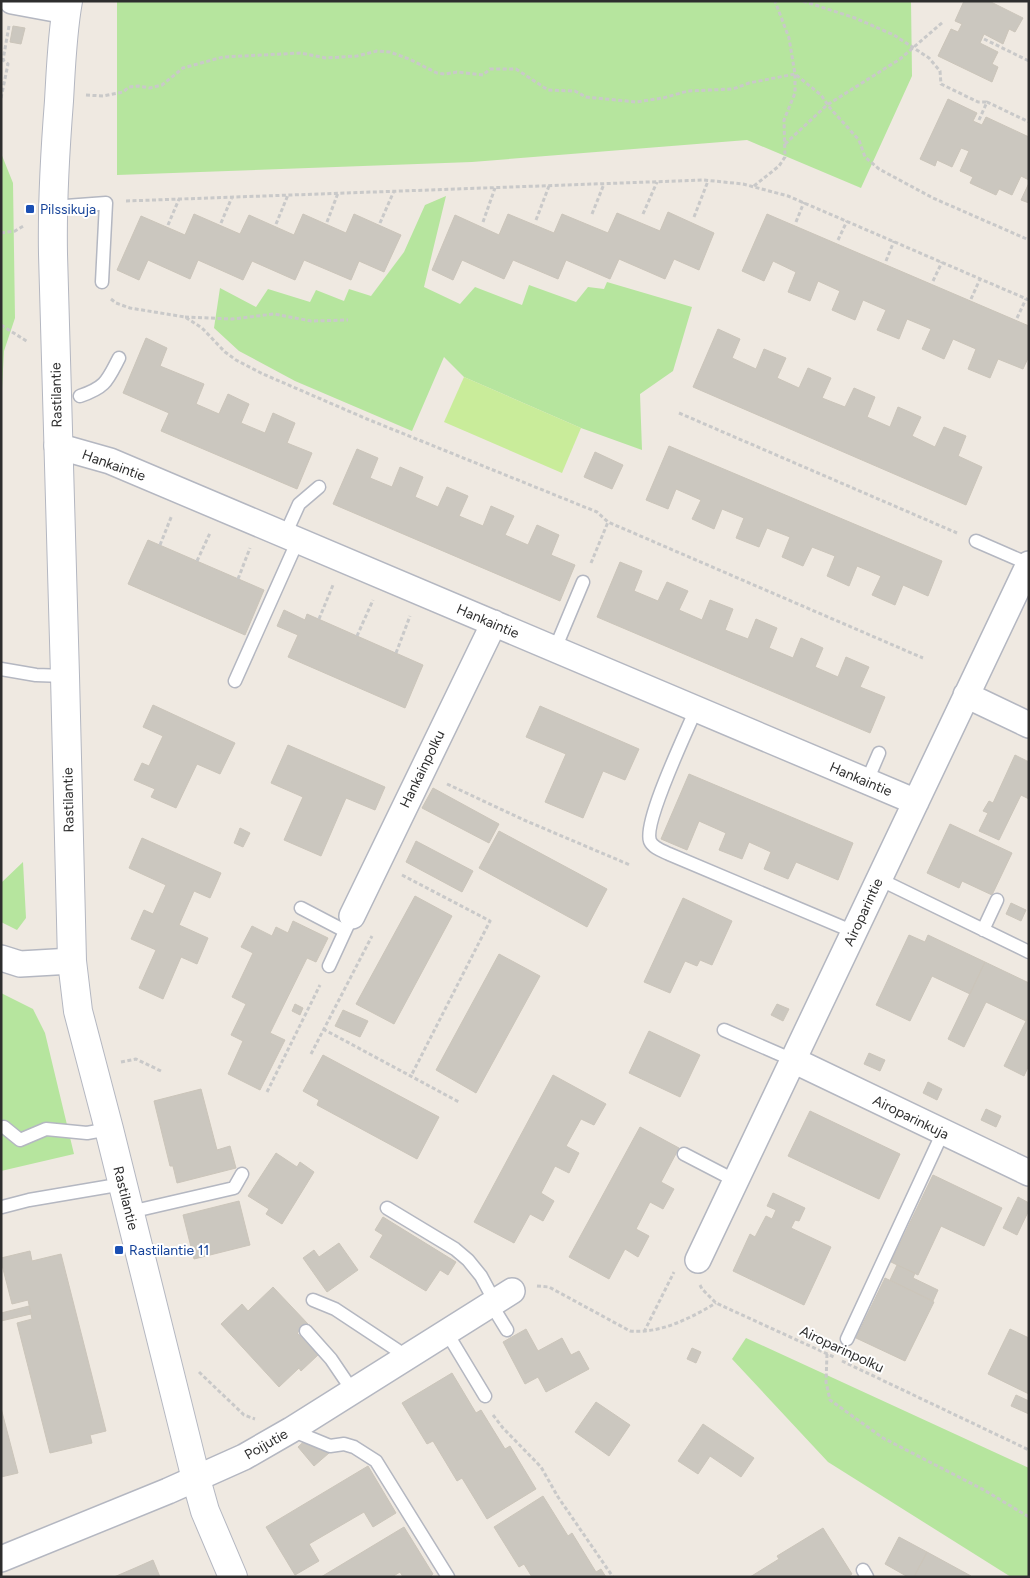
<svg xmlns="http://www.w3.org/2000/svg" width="1030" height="1578" font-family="Figtree,sans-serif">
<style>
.green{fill:#b6e59e}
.pitch{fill:#c9ec9a}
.building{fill:#cbc7bf;stroke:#cbc5ba}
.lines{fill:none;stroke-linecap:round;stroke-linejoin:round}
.service-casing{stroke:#b4b7c1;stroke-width:15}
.minor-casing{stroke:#b4b7c1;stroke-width:28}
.tertiary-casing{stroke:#b4b7c1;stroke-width:30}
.path{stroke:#c9c9c9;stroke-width:3;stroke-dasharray:4 2.5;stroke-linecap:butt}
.service{stroke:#fff;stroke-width:12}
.minor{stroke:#fff;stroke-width:25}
.tertiary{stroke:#fff;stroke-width:28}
.transit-dot{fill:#1a4fb4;stroke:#fff;stroke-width:2}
.labels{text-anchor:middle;stroke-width:4;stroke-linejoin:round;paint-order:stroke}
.transit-label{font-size:14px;fill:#164399;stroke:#fff;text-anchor:start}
.street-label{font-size:14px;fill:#2e2e2e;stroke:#fff}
</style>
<rect width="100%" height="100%" fill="#efe9e1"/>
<path class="green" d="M117 1H911L912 76 861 188 747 140 472 162 117 175Z
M1 153 13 183 15 318 4 351 1 407Z
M446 196 424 287 460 304 475 287 522 305 529 285 576 302 588 287 604 289 607 282 692 307 673 371 640 394 642 450 581 428 464 377 444 357 412 431 295 381 239 351 214 328 220 288 256 307 268 289 310 302 316 290 344 301 349 289 371 296 404 252 425 205Z
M23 862 26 918 17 930 1 922V883Z
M1 993 33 1009 45 1033 74 1154 1 1171Z
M746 1338 1029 1468V1577H1011L828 1462 732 1359Z"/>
<path class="pitch" d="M464 377 581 428 562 473 444 422Z"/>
<path class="building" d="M964 1H989L1023 18 1015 32 1009 29 1003 44 984 34 980 43 998 52 992 64 998 67 992 82 938 56 951 29 958 32 962 24 955 21Z
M13 26 25 28 21 44 10 42Z
M948 99 977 113 973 121 982 125 986 117 1029 137V180L1021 176 1012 195 999 189 996 195 970 183 973 177 960 171 969 151 961 148 952 167 937 160 935 166 920 159Z
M1029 183V203L1021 200Z
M668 212 714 233 699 270 674 259 665 279 619 259 610 279 566 260 558 279 513 260 504 279 462 260 453 280 432 270 455 215 499 235 508 214 554 233 562 214 608 233 617 213 660 231Z
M194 214 240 234 249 215 294 235 303 214 346 233 354 214 401 235 384 272 359 261 351 280 304 260 295 280 252 261 243 280 198 260 190 279 148 260 139 280 117 270 141 216 185 235Z
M767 214 1029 326V356L1023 369 998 359 990 378 968 369 976 349 953 339 944 359 922 349 931 329 907 319 899 339 877 330 886 310 863 300 855 320 832 310 840 291 818 281 810 301 788 292 796 272 773 261 764 281 742 271Z
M718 329 740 339 732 358 756 369 764 349 786 358 777 378 799 388 808 368 831 378 822 398 845 407 854 388 875 397 867 417 890 427 898 407 921 417 912 436 935 447 944 427 966 436 958 456 982 467 966 505 693 387Z
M146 338 167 348 160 366 204 384 196 404 219 414 228 394 249 404 241 423 265 433 273 413 295 423 287 443 312 453 297 489 161 431 169 413 123 393Z
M669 446 942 561 928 596 903 585 895 605 872 595 881 576 857 566 849 586 827 576 835 556 812 547 803 566 782 557 790 537 767 528 759 547 736 538 744 518 722 509 714 529 692 519 701 500 676 489 668 509 646 500Z
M357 449 378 458 370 478 392 487 400 467 423 477 415 497 438 507 447 487 468 496 459 516 483 526 491 506 514 516 505 535 528 545 537 525 559 535 551 555 575 565 560 601 333 504Z
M595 452 623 465 612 489 584 477Z
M148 540 264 590 245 635 128 584Z
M620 562 642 571 634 591 658 601 667 582 688 591 679 610 702 620 710 600 733 609 725 630 748 639 756 619 777 628 769 648 793 658 801 638 823 648 815 667 838 677 846 657 869 667 860 687 885 697 870 733 597 617Z
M284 610 305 620 307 614 423 665 405 708 288 657 298 635 277 626Z
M153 705 235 743 220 774 197 764 176 808 151 797 155 789 134 780 142 763 149 766 163 736 143 727Z
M540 706 639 749 625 780 603 771 583 818 545 802 566 754 526 737Z
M288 745 385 787 375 810 346 798 321 856 284 840 303 797 271 783Z
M1015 755 1029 762V799L1021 795 999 840 979 831 988 813 983 811 989 801 993 803Z
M689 774 853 843 838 880 796 862 788 879 764 869 771 852 749 842 742 859 719 850 726 833 699 821 687 850 661 839Z
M433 788 499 824 489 843 422 808Z
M950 824 1012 853 992 895 962 881 959 888 927 873Z
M240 828 250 833 243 847 234 843Z
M499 831 607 889 587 927 479 868Z
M142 838 221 873 210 898 194 891 179 925 208 938 197 964 181 957 163 999 139 988 156 950 131 939 144 910 153 914 166 885 129 868Z
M416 841 473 871 462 892 406 862Z
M415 896 452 916 394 1024 356 1004Z
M683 898 732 921 712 965 700 960 697 966 685 961 670 993 644 982Z
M1011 903 1026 910 1021 921 1006 914Z
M293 921 328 938 316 962 307 958 270 1033 285 1040 260 1090 228 1074 243 1041 231 1035 246 1004 232 997 253 953 241 947 252 926 272 936 276 927 288 933Z
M909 935 925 942 928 935 985 962 970 994 932 976 910 1021 876 1005Z
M499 954 540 976 476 1093 436 1070Z
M985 962 1029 983V1015L1026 1021 986 1002 964 1047 948 1039Z
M295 1004 303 1008 300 1015 292 1011Z
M777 1004 789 1009 783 1021 771 1015Z
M343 1010 368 1021 360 1037 335 1026Z
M1029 1015V1065L1024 1076 1004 1066Z
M649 1031 700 1055 680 1097 629 1073Z
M869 1053 885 1060 880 1071 864 1064Z
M323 1055 439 1117 417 1159 317 1105 319 1100 303 1091Z
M553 1075 606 1104 594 1125 581 1119 566 1146 579 1153 569 1173 555 1166 541 1193 554 1201 543 1221 530 1214 514 1243 474 1222Z
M928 1082 942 1089 937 1100 923 1093Z
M201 1089 217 1150 230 1146 236 1168 177 1183 173 1166H170L154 1101Z
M986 1109 1001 1116 996 1127 981 1120Z
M810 1111 900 1154 879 1199 788 1156Z
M640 1127 679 1148 661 1182 674 1189 663 1209 650 1202 636 1229 649 1236 638 1257 625 1249 609 1279 569 1257Z
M276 1153 297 1167 300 1162 314 1172 282 1224 266 1214 269 1209 248 1196Z
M933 1175 1002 1208 984 1246 941 1226 918 1275 891 1262Z
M773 1193 805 1208 799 1221 795 1220 791 1228 831 1247 804 1305 733 1271 750 1234 755 1237 766 1216 772 1219 776 1210 767 1206Z
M1018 1197 1029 1203V1210L1017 1235 1003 1228Z
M239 1201 250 1245 194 1259 183 1215Z
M383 1217 456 1262 448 1275 440 1270 426 1291 370 1257 383 1235 375 1230Z
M339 1243 358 1270 327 1292 303 1258 314 1250 319 1257Z
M30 1251 32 1261 61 1254 106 1431 90 1435 92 1443 50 1453 17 1323 32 1319 31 1314 28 1300 12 1304 1 1261V1258Z
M897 1265 915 1273 913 1278 938 1290 933 1301 890 1280Z
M885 1278 934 1302 905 1361 856 1338Z
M273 1287 308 1324 297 1333 318 1355 301 1371 299 1368 279 1387 221 1324 242 1304 248 1311Z
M29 1306 31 1314 1 1321V1313Z
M526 1329 538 1351 562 1338 571 1355 579 1351 589 1369 546 1392 538 1377 525 1384 503 1342Z
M1010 1329 1029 1338V1394L988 1374Z
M692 1348 701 1352 696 1363 687 1359Z
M452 1373 476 1413 481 1410 505 1449 510 1446 536 1489 487 1519 462 1478 457 1481 433 1441 427 1444 402 1403Z
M1016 1395 1029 1401V1414L1011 1406Z
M596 1402 630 1425 609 1456 575 1432Z
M1 1408 18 1473 1 1477Z
M703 1424 754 1458 741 1477 710 1456 698 1474 678 1461Z
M313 1433 329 1453 314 1466 298 1447Z
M368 1466 396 1513 373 1527 364 1512 309 1544 319 1561 295 1575 266 1527Z
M543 1496 568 1536 572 1533 596 1572 601 1569 606 1577H532L524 1564 519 1567 494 1527Z
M404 1527 433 1574 430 1577H403L400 1572 392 1577H321Z
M823 1528 852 1574 848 1577H750L779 1559 777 1556Z
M899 1537 927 1552 914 1577H908L885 1564Z
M927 1552 971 1576V1577H914Z
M153 1560 160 1577H114L135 1568Z"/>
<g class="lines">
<defs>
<path id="service" d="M52 207 106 203 102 282
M80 396C106 387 107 381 119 358
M285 535 299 504 319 487
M976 541 1029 564
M555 649 583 582
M1 669 36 675 65 676
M235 681 298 540
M696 709C687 731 643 822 650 841 653 848 663 851 669 854L854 932
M867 781 879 753
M879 879 1029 952
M301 908 345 931
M983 930 997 900
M329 966 352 916
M724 1030 793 1060
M4 1127 20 1140 46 1129 87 1133 109 1129
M684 1154 736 1181
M2 1207 29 1200 123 1184
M387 1208 455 1249 468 1260 481 1276 495 1302
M130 1212 234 1188 242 1174
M313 1300 335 1309 397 1350 403 1360
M491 1304 507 1330
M306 1331 331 1359 352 1390
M447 1333 485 1396
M847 1339 943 1132
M291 1430 330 1446 344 1444 354 1447 376 1461 448 1577
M863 1570 867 1577"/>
<path id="minor" d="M12 1 66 11
M57 446 110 461 916 802
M966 695 1029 725
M352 916 494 623
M1 958 20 964 72 961
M793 1060 1029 1173
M698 1260 1029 564
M1 1559 168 1491 244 1457 291 1430 512 1291"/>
<path id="tertiary" d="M68 1C62 34 61 67 59 101 55 152 52 202 53 254L65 676 72 961 78 1011 109 1129 196 1479 205 1511 233 1577"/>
</defs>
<use href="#service" class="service-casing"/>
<use href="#minor" class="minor-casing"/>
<use href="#tertiary" class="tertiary-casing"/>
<path class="path" d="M803 1 855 18 894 35 929 58 940 71 941 84 978 102H987
M984 39 1029 61
M1 60H3L9 26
M86 95 103 96 123 92 129 87 138 86 150 88 162 85 183 68 223 57 301 53 326 58 357 56 377 51 390 52 409 59 437 73 445 74 457 72 483 75 490 69H516L548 90 575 91 586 97 636 102 663 98 688 91 733 89 749 83 795 74 821 95 830 108 859 140 865 157 879 169 933 198 1029 240
M1 98 8 64 3 60
M979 120 987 102 1029 122
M785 144 827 105 900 59 943 22
M754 186 779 166 785 157 784 120 795 93V74L789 38 775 1
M126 201 704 180 743 184 788 196 1029 300
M592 214 604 184
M643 214 657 182
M694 217 708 181
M536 220 549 186
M327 222 338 193
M483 222 495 188
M796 222 804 202
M221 223 232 197
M380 223 394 191
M276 224 288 195
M168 225 179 199
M1 233 15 231 25 225
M838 240 847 221
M886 261 894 241
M933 281 942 262
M111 299 116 303 130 308 185 317 202 328 225 352 236 360 263 374 367 419 597 512 608 522 923 658
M971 299 980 279
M185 317 232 319 274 314 311 321 348 320
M1017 318 1026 299
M1 325 28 342
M679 413 957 533
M160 545 172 515
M197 561 210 533
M591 563 608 522
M238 579 250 548
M319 619 333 585
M357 636 373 600
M396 653 410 616
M447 784 524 820 630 865
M402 875 490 921 411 1076
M323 1029 459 1102
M311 1054 372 936
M121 1062 136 1059 163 1072
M267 1092 320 985
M700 1285 702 1289 716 1303 834 1357
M537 1286 549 1287 630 1331C660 1334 691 1318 716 1303
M644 1332 674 1272
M827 1354 826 1382 830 1400 883 1438 984 1490 1029 1517
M842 1361 1029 1450
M199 1372 244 1415 255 1419
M493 1415 503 1428 541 1467 558 1497 613 1577"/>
<use href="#service" class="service"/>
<use href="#minor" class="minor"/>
<use href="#tertiary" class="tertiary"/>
</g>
<g class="transit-dot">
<rect x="25" y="204" width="10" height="10" rx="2.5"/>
<rect x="114" y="1245" width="10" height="10" rx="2.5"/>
</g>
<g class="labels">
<g class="transit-label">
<text x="40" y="214">Pilssikuja</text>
<text x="129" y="1255">Rastilantie 11</text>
</g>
<g class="street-label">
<text transform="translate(56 395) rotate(-91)" y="5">Rastilantie</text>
<text transform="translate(114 465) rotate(20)" y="5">Hankaintie</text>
<text transform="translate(488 621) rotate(23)" y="5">Hankaintie</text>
<text transform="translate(422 769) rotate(-64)" y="5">Hankainpolku</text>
<text transform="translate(861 779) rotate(23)" y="5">Hankaintie</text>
<text transform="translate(68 800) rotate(-91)" y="5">Rastilantie</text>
<text transform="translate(863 912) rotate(-65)" y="5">Airoparintie</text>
<text transform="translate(911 1117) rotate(26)" y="5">Airoparinkuja</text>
<text transform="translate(126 1198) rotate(76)" y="5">Rastilantie</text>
<text transform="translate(842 1349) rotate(25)" y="5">Airoparinpolku</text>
<text transform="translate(266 1444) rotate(-30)" y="5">Poijutie</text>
</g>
</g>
<rect width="1030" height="1578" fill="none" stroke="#2e2e2e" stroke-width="5"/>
</svg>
